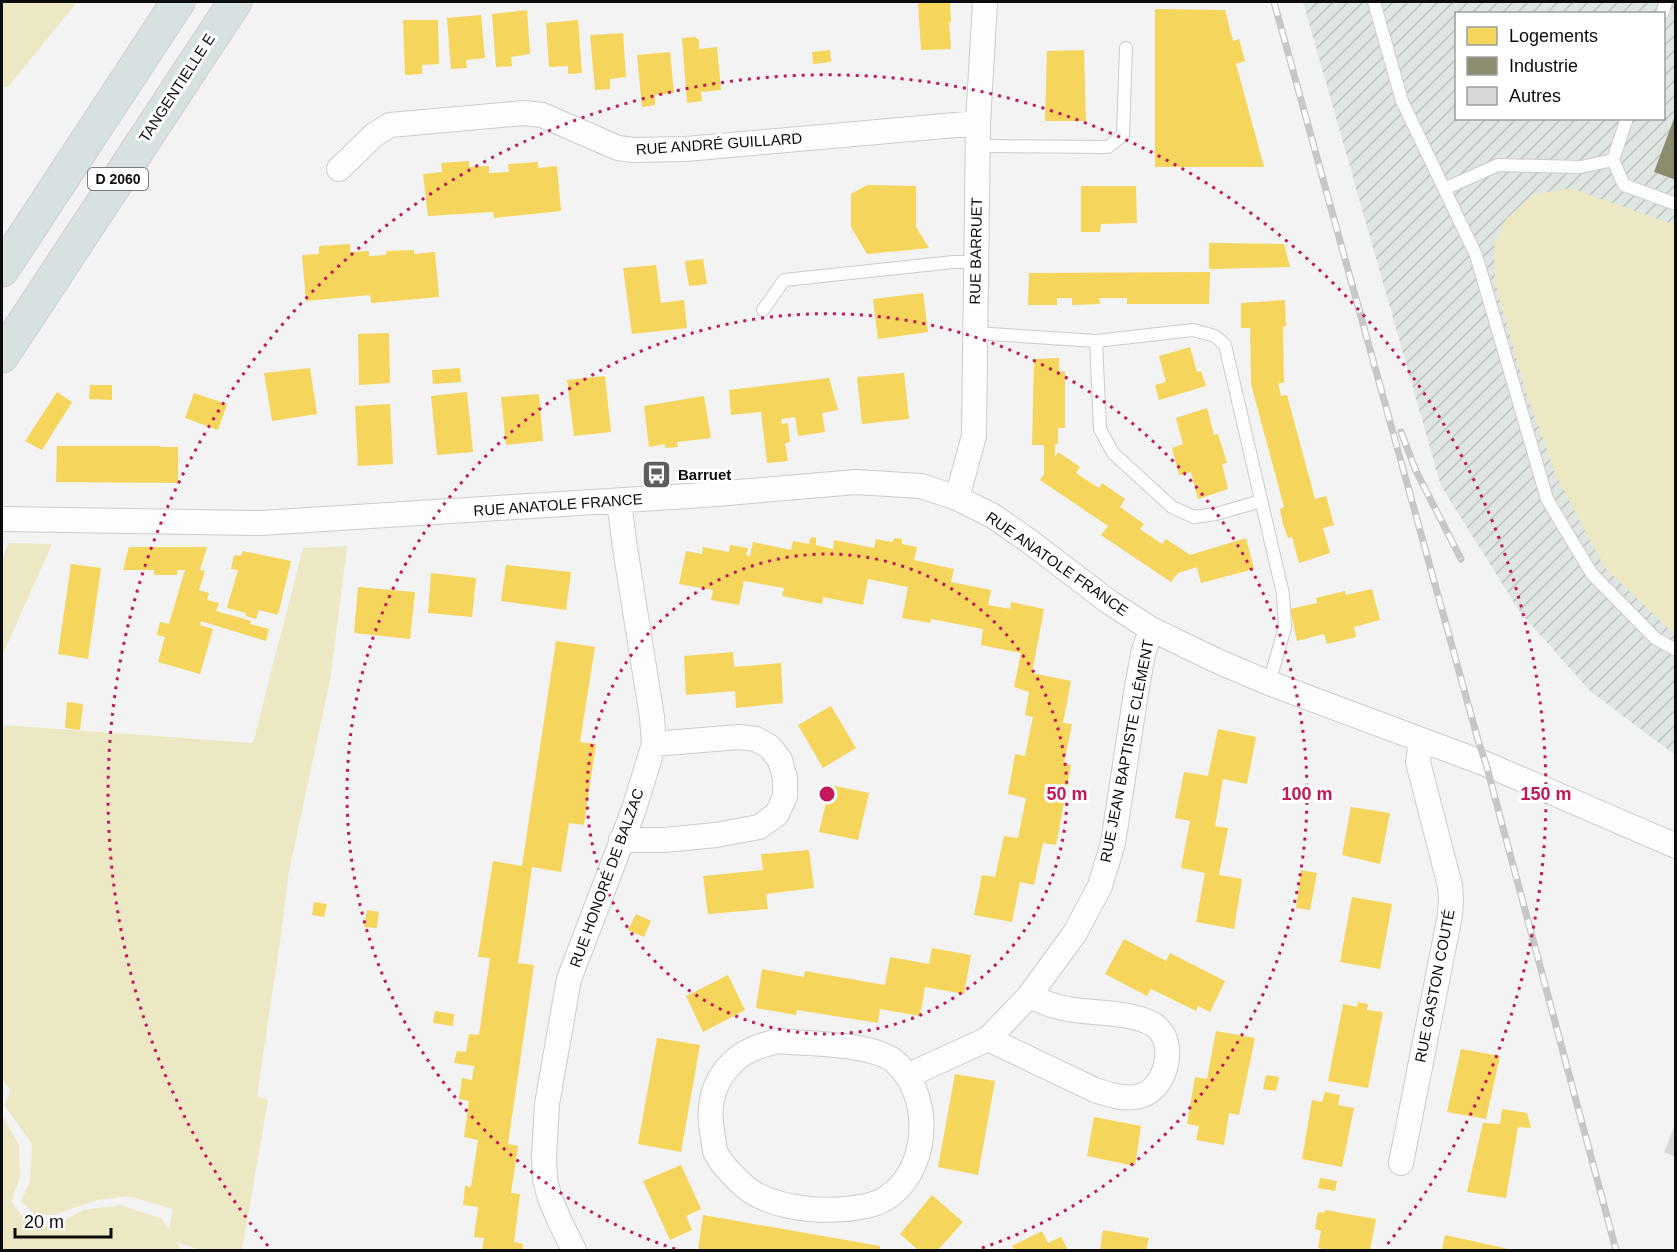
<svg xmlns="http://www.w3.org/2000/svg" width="1677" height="1252" font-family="Arial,sans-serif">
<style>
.industrial{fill:url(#industrial-furrows);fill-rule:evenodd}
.grass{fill:#ece8c4}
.homes{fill:#f6d55c}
.industry{fill:#8c8c6e}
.building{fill:#d6d8d6}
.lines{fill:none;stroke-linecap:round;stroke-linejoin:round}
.lane-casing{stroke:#ccc;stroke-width:14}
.street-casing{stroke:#ccc;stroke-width:26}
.primary-casing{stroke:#cecfce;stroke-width:35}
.lane{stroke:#fdfdfd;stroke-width:12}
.street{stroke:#fdfdfd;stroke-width:24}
.primary{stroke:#d7e1e1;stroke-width:33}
.rail-casing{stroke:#c6c7c7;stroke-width:7}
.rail{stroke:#fff;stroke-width:4.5;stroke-dasharray:14;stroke-linecap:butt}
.ring{fill:none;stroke:#c2185b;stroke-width:3;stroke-dasharray:3 6}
.labels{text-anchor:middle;stroke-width:6;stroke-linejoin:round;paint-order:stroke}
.shield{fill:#fff;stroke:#545554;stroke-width:1.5}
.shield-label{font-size:14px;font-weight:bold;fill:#0b0c0b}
.street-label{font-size:15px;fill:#0b0c0b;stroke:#fff}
.poi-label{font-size:15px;font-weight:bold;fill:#0b0c0b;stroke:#fff;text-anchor:start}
.centre{fill:#c2185b;stroke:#fff;stroke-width:3}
.ring-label{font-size:18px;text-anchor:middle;font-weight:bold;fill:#c2185b;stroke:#fff;stroke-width:6;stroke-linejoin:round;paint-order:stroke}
</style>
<defs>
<pattern id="industrial-furrows" width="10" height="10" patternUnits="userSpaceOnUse" patternTransform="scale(1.5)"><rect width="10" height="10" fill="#dfe5e1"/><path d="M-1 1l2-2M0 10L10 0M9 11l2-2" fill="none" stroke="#bec3c0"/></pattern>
</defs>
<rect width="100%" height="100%" fill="#f2f3f2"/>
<path class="industrial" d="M1303 2H1675V755L1590 691 1520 612 1441 486ZM1456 14H1664V118H1456Z"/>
<path class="grass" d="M2 2H77L8 87 2 86Z
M1570 188 1675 225V633L1669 629 1605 568 1557 478 1527 395 1495 283 1494 243 1506 219 1532 195Z
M9 543 52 544 2 656V559Z
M347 546 330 681 289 871 281 935 257 1096 268 1100 242 1250H200L176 1242 181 1250H2V1115L19 1145 20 1176 11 1202 28 1223 53 1226 84 1210 120 1205 162 1219 169 1230 173 1209 128 1196 97 1200 53 1215 34 1214 21 1201 30 1182 32 1144 5 1106 10 1089 4 1082 2 1081V725L253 743 303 548Z"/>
<path class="homes" d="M918 2H950L951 22H949L951 49 921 50Z
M1155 9 1225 10 1233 41 1239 39 1245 61 1236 64 1264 167H1155Z
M527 10 530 54 511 57 512 66 496 67 492 14Z
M481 15 485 58 466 60 467 68 451 69 447 18Z
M403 20H438L439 64 422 65V74L405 75Z
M578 20 582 73 568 74V66L549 67 546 23Z
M623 33 626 77 610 79V89L595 90 590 35Z
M695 37 699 40V49L717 47 721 90 701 92 702 101 687 103 682 38Z
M830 50 831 62 813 64 812 52Z
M1084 50 1086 121H1045L1047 51Z
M670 52 674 93 655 95V105L642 107 637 55Z
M469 161V167L489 166V173L509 172 508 164 538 162V168L557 166 561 211 494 218 493 212 428 216 423 174 442 172 441 163Z
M867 185 916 186V227L929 248 867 254 851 227V194Z
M1081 186H1136L1137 223 1101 224 1100 232H1081Z
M1209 243 1284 244 1290 267 1209 269Z
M350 244V252L369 251V256L386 255V251L414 250V254L435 252 439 297 371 303 370 295 306 301 302 255 319 254V246Z
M703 259 707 284 689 286 685 261Z
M656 265 661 303 684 300 687 328 632 334 623 268Z
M1210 272 1209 304H1127V298H1099L1100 304 1072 305V298H1057V305H1028L1029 273Z
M923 293 928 332 878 339 873 299Z
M1285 300 1286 327 1283 326 1284 383H1278L1281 396 1287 395 1315 499 1326 496 1334 525 1323 528 1330 553 1299 563 1292 537 1288 538 1283 524 1280 509 1284 507 1251 384 1250 328H1241V303Z
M389 333 390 383 359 385 358 334Z
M1190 347 1197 372 1201 371 1206 386 1159 400 1155 385 1166 382 1159 356Z
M1059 358V372L1065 371V428H1058V444H1055V457L1058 452 1080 467 1076 473 1088 481 1099 488 1102 483 1125 499 1120 507 1144 524 1140 529 1162 544 1166 539 1190 555 1246 538 1254 569 1201 583 1197 567 1178 573 1171 582 1101 535 1108 526 1040 480 1044 474V445H1032L1034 359Z
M310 368 317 414 272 421 264 373Z
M460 368 461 382 433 384 432 370Z
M904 373 909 419 862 424 857 377Z
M605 376 611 432 574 436 567 380Z
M829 378 838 410 822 413 825 432 798 436 795 417 781 419 782 424 788 423 790 442 785 443 788 461 767 463 761 412 731 415 729 390Z
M90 385H112V400L89 399Z
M57 392 72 402 42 450 25 441Z
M467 392 473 452 437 455 431 396Z
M194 393 227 404 218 430 185 418Z
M539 394 543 441 506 445 501 397Z
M704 396 711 438 677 442 678 447 665 448V444L649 447 644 406Z
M390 404 393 464 358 466 355 406Z
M1207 408 1214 435 1218 434 1227 463 1222 464 1228 489 1198 499 1191 472 1179 475 1172 448 1183 444 1176 418Z
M57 446H160L161 447H178V483L56 482Z
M812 537 816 538V545L833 549 834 540 874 548 876 539 892 542 895 538 902 539V544L917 547 914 560 954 569 951 582 991 590 988 605 1010 609 1011 602 1044 609 1032 673 1071 681 1063 723 1072 724 1064 763 1071 765 1056 845 1043 843 1034 885 1020 882 1012 922 974 915 982 875 995 877 1004 836 1018 838 1026 798 1008 794 1015 754 1025 756 1033 717 1025 715 1029 692 1014 687 1021 653 981 645 983 629 931 619 930 623 902 618 908 587 868 579 863 605 823 597 822 604 782 596 784 588 744 581 739 605 711 600 713 590 679 584 686 551 702 554 703 547 729 552 730 545 748 548 746 555 750 556 753 542 791 550 793 541 809 544 810 539Z
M129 547H207L200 570 205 571 199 590 209 593 207 600 219 603 216 611 251 621 250 624 269 629 266 641 201 621 200 625 213 629 200 674 158 662 165 637 157 635 160 622 169 624 185 570H177V575H154V570H123Z
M243 551 291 561 278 615 259 610 256 619 246 616V613L227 608 238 570 231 569 234 555 241 556Z
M71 564 101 568 88 659 58 654Z
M506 565 571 572 566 610 501 601Z
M431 573 476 578 472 617 428 613Z
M358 587 415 592 410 639 354 633Z
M1372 589 1380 620 1354 627 1356 637 1327 644 1324 634 1297 641 1290 609 1317 603 1316 598 1345 591 1346 595Z
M556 641 595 647 580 742 596 744 584 825 569 823 561 872 532 867 518 963 534 965 508 1144 518 1146 511 1193 520 1194 514 1242 523 1244 522 1250H482L484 1238 474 1237 478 1207 463 1205 465 1186 471 1187 478 1140 464 1137 469 1101 459 1099 462 1078 472 1080 474 1066 454 1063 457 1051 466 1052 469 1034 479 1035 490 958 478 957 493 861 522 866Z
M733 652 734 667 781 663 783 703 736 708 735 691 686 695 684 656Z
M67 702 83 704 80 730 65 728Z
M831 706 856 748 823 768 798 725Z
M1218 729 1256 737 1247 784 1223 779 1215 826 1228 828 1219 875 1242 879 1234 929 1196 922 1205 873 1181 868 1190 821 1175 818 1184 772 1208 776Z
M830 785 869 793 858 840 819 832Z
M1351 807 1390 813 1380 864 1342 855Z
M809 850 814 888 766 894 768 909 708 914 703 876 763 870 761 854Z
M1301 870 1317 873 1310 910 1296 908Z
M1352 897 1392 904 1380 969 1340 962Z
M314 902 327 904 324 917 312 915Z
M367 910 379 912 377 928 364 927Z
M636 914 651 921 644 937 628 930Z
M1124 939 1166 961 1170 953 1225 981 1210 1012 1198 1006 1196 1011 1151 989 1147 996 1105 974Z
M932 948 971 955 964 994 925 987 920 1016 880 1009 878 1023 797 1010 796 1015 756 1008 762 969 804 977 805 971 885 985 890 957 929 964Z
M728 975 745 1010 703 1032 686 996Z
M1358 1002 1368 1004 1367 1010 1383 1012 1368 1088 1328 1081 1343 1004 1357 1007Z
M435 1011 454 1014 453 1026 433 1023Z
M1216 1031 1255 1038 1239 1115 1229 1113 1224 1145 1196 1140 1199 1126 1187 1124 1195 1077 1207 1079Z
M657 1038 700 1045 681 1152 638 1144Z
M1461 1049 1500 1056 1486 1119 1447 1112Z
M955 1074 995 1081 978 1175 938 1167Z
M1266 1075 1279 1077 1276 1091 1263 1089Z
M1325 1092 1340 1095 1338 1105 1354 1108 1342 1167 1302 1159 1312 1100 1322 1102Z
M1502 1109 1527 1113 1531 1128 1518 1127 1506 1198 1467 1192 1483 1123 1500 1124Z
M1094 1117 1141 1126 1135 1166 1087 1156Z
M681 1165 701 1209 686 1216 692 1230 670 1240 643 1181Z
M1320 1178 1337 1181 1335 1191 1318 1188Z
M932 1195 963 1222 938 1250H918L900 1234Z
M1325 1210 1376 1219 1370 1250H1329L1318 1248 1321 1231 1315 1229 1318 1212 1324 1213Z
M703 1215 880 1246V1250H698Z
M1103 1230 1149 1238 1146 1250H1100Z
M1042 1231 1048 1243 1061 1237 1068 1250H1015L1012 1246Z
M1445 1235 1513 1250H1442Z"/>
<path class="industry" d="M1675 116H1676V180L1654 172Z"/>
<path class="building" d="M1675 1125H1676V1157L1664 1152Z"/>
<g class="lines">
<defs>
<path id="lane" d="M1374 2 1402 101 1476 255 1547 499 1592 574 1655 638 1676 650
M1662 14 1666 2
M977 146 1108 147 1123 135 1126 48
M1613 160 1627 118
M1444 189 1498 165 1581 167 1613 160 1624 185 1676 204
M763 310 784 280 954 262H976
M975 333 1096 341 1193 330 1215 336 1225 345 1283 594 1285 627 1269 683
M1096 341 1100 429 1113 453 1172 507 1194 517 1216 514 1261 501"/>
<path id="street" d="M339 169 374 135 390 125 524 113 542 115 618 148 633 150 686 149 978 123
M957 498 974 436 978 123 985 2
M2 519 261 523 704 495 856 482 921 486 957 498 993 516 1029 541 1109 602 1151 629 1215 660 1269 683 1486 764 1676 846
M621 840H664L716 835 759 827 777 814 785 796V778L780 760 770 747 756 739 739 737 654 744
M988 1039 1095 1090C1110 1095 1125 1100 1140 1096 1167 1089 1178 1041 1154 1025 1132 1011 1093 1014 1068 1009 1054 1007 1042 1002 1029 996
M778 1041C808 1044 870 1043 894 1061 939 1099 928 1193 866 1206 831 1213 787 1211 755 1194 743 1187 720 1164 715 1151 714 1147 714 1141 713 1137 707 1108 711 1083 733 1062 745 1050 762 1045 778 1041Z
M907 1076 988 1039 1029 996 1075 933 1100 886 1113 843 1136 693 1143 654 1151 629
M1401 1163 1450 915 1451 900 1450 886 1418 762 1421 740
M574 1250 560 1222 550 1198 545 1180 544 1156 547 1104 569 979 634 809 654 744 652 717 625 548 619 501"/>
<path id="primary" d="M2 270 178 2
M2 356 235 2"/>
</defs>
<use href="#lane" class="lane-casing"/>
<use href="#street" class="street-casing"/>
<use href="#primary" class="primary-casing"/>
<use href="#lane" class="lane"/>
<use href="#street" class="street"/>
<use href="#primary" class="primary"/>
<defs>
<path id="rail" d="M1274 2 1478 740 1486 764 1616 1250
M1401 432 1416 471 1461 559"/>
</defs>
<use href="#rail" class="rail-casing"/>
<use href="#rail" class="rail"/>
</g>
<g class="ring">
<circle cx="827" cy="794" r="240"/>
<path d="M675 1249A480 480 0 1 1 979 1249"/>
<path d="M268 1246A719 719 0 1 1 1386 1246"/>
</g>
<defs>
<symbol id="bus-square" viewBox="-11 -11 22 22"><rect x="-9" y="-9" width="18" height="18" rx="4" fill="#5c5d5c" stroke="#fff"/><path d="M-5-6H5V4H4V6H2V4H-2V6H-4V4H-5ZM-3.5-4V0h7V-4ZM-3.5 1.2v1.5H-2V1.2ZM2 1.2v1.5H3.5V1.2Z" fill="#fff"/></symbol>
</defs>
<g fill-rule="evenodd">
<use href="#bus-square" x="640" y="458" width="33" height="33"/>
</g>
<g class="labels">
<rect class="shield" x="88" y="168" width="60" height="22" rx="4.5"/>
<g class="shield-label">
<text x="118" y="184">D 2060</text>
</g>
<g class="street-label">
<text transform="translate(177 88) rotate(-57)" y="5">TANGENTIELLE E</text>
<text transform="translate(719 144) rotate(-4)" y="5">RUE ANDRÉ GUILLARD</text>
<text transform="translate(976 251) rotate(-89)" y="5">RUE BARRUET</text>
<text transform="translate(558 505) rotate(-4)" y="5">RUE ANATOLE FRANCE</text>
<text transform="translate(1057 564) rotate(35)" y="5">RUE ANATOLE FRANCE</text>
<text transform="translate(1127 751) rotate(-79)" y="5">RUE JEAN BAPTISTE CLÉMENT</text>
<text transform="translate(607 878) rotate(-70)" y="5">RUE HONORÉ DE BALZAC</text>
<text transform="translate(1435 986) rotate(-79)" y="5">RUE GASTON COUTÉ</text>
</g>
<g class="poi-label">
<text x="678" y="480">Barruet</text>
</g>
</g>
<circle cx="827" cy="794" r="9" class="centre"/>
<g class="ring-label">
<text x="1067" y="800">50 m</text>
<text x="1307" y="800">100 m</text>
<text x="1546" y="800">150 m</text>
</g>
<rect width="1677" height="1252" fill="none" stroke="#0b0c0b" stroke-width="6"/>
<rect x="1455" y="12" width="210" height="108" fill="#ffffff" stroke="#9d9e9d" stroke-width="1.5"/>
<rect x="1467" y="27" width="30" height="18" fill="#f6d55c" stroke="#9d9e9d" stroke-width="1.5"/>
<text x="1509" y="42" font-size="18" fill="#0b0c0b">Logements</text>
<rect x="1467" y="57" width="30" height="18" fill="#8c8c6e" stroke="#9d9e9d" stroke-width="1.5"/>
<text x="1509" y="72" font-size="18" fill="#0b0c0b">Industrie</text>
<rect x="1467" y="87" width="30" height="18" fill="#d6d8d6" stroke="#9d9e9d" stroke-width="1.5"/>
<text x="1509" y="102" font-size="18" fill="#0b0c0b">Autres</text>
<path d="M15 1228v9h96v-9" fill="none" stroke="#0b0c0b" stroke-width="3"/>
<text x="24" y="1228" font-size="18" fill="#0b0c0b" stroke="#ffffff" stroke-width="4.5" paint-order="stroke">20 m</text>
</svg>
